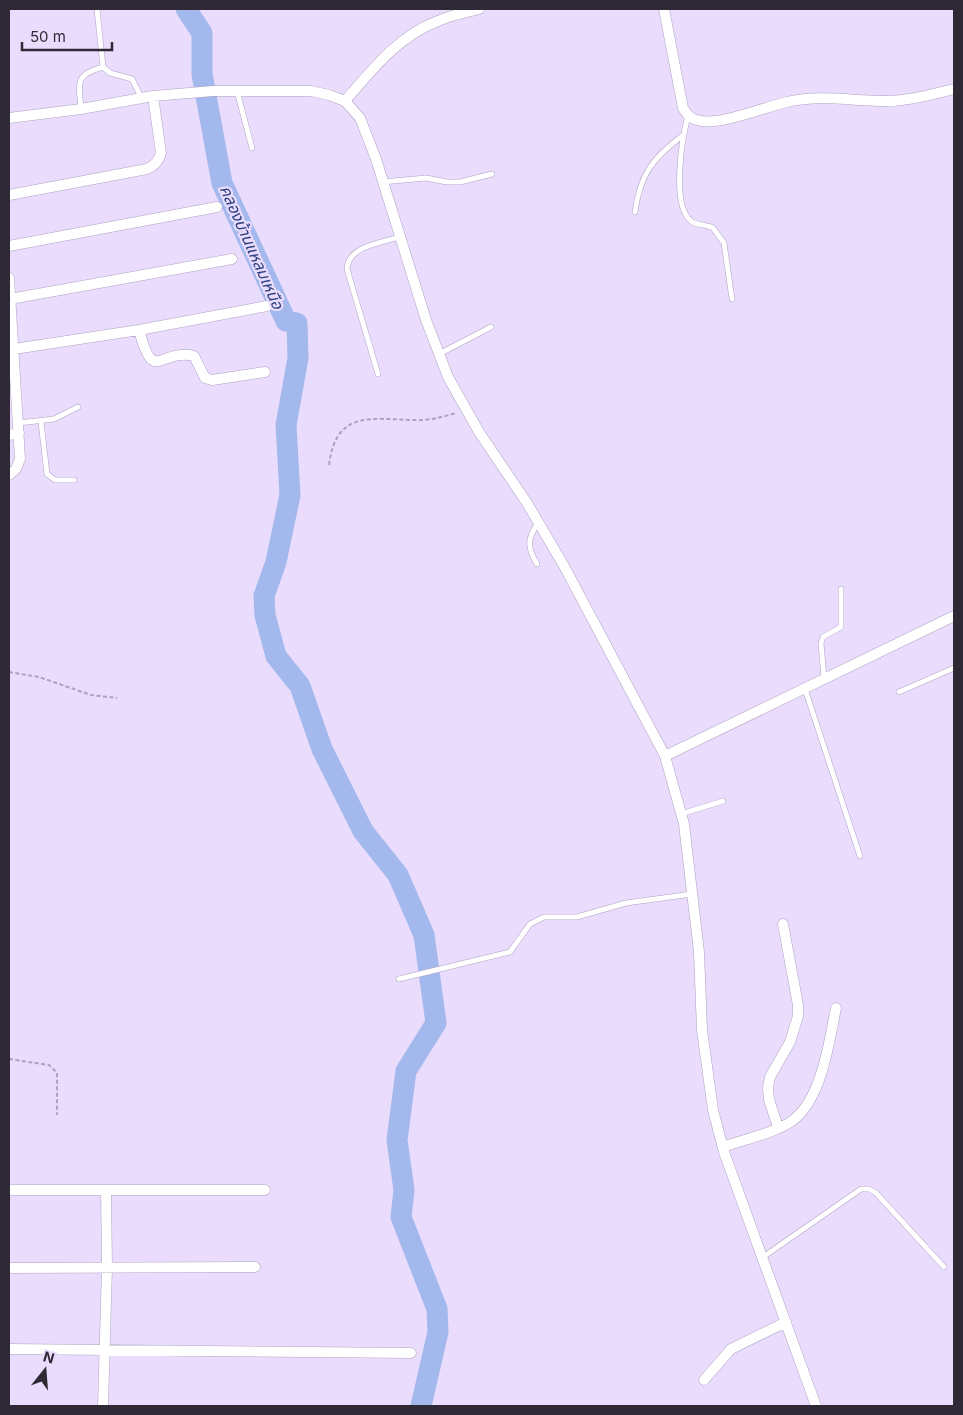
<svg xmlns="http://www.w3.org/2000/svg" width="963" height="1415" font-family="Inter,'Noto Sans Thai',sans-serif">
<style>
.lines{fill:none;stroke-linecap:round;stroke-linejoin:round}
.river{stroke:#a3b8ed;stroke-width:21}
.service-casing{stroke:#afa3c1;stroke-width:6}
.minor-casing{stroke:#afa3c1;stroke-width:11}
.path{stroke:#aca2bc;stroke-width:2;stroke-dasharray:4 2.5;stroke-linecap:butt}
.service{stroke:#fff;stroke-width:5}
.minor{stroke:#fff;stroke-width:10}
.labels{text-anchor:middle;stroke-width:4.5;stroke-linejoin:round;paint-order:stroke}
.water-label{font-size:16px;font-style:italic;fill:#2d4180;stroke:#e9dcfc}
</style>
<rect width="100%" height="100%" fill="#e9dcfc"/>
<g class="lines">
<path class="river" d="M186 9 202 33V74L222 183 286 321 297 323 298 358 286 425 290 495 276 562 264 596 265 615 276 656 300 686 322 749 363 831 398 875 424 935 436 1023 406 1071 397 1140 404 1190 401 1217 437 1309 438 1332 421 1406"/>
<defs>
<path id="service" d="M103 67 110 73 132 79 141 97
M237 91 252 148
M81 109C79 83 74 75 103 67L97 9
M688 116C682 138 671 205 691 221 697 226 706 224 713 228L724 243 732 299
M382 182 426 178 447 182H460L492 174
M635 212C640 174 653 158 682 136
M439 354 491 327
M378 374 347 269C348 246 381 243 399 237
M41 422 47 474 55 480H74
M18 423 54 419 78 407
M537 564C527 547 527 539 538 523
M824 679 821 643 823 637 841 627V589
M805 689 860 856
M899 692 954 668
M681 814 723 801
M399 979 510 952 530 924 544 917H577L626 903 692 894
M763 1257 861 1189H869L876 1193 944 1267"/>
<path id="minor" d="M664 9 683 108C687 114 689 118 697 120 718 127 764 107 787 102 818 95 847 100 879 101 905 102 929 95 954 89
M345 101C372 70 398 36 438 21 451 15 465 13 479 9
M9 118 81 109 153 96 213 91H311L329 95 345 101 360 118 376 159 426 320 448 377 479 432 527 503 564 566 665 756 684 824 699 952 702 1030 713 1110 724 1152 816 1406
M9 195 147 169C155 165 158 162 161 153L153 96
M9 246 217 207
M9 278 20 459 16 469 9 475
M10 299 232 259
M139 330C154 386 159 348 194 356L205 378 212 380 265 372
M14 349 139 330 267 306
M9 435 19 433
M665 756 954 616
M778 1127 769 1100 768 1088 770 1077 790 1042 798 1016V1005L783 924
M723 1147C742 1140 775 1133 792 1121 822 1099 829 1042 836 1008
M9 1190H265
M9 1268 255 1267
M9 1349 411 1353
M704 1380 731 1349 786 1322
M103 1406 107 1268 106 1190"/>
</defs>
<use href="#service" class="service-casing"/>
<use href="#minor" class="minor-casing"/>
<path class="path" d="M329 465C336 410 370 419 414 420 428 421 442 417 456 413
M9 672 39 677 91 695 117 698
M9 1059 49 1065 57 1073V1115"/>
<use href="#service" class="service"/>
<use href="#minor" class="minor"/>
</g>
<g class="labels">
<g class="water-label">
<text transform="translate(252 247) rotate(66)" y="6">คลองบ้านแหลมเหนือ</text>
</g>
</g>
<rect width="963" height="1415" fill="none" stroke="#2e2935" stroke-width="20"/>
<g transform="translate(45 1370) rotate(17)" stroke="#e9dcfc" stroke-width="4" paint-order="stroke">
<path d="M0-4L9 19L0 12L-9 19Z" fill="#2e2935"/>
<text y="-8" font-size="14" font-weight="bold" text-anchor="middle" fill="#2e2935">N</text>
</g>
<path d="M22 42v8h90v-8" fill="none" stroke="#2e2935" stroke-width="2.5"/>
<text x="30" y="42" font-size="15" fill="#2e2935" stroke="#e9dcfc" stroke-width="4" paint-order="stroke">50 m</text>
</svg>
